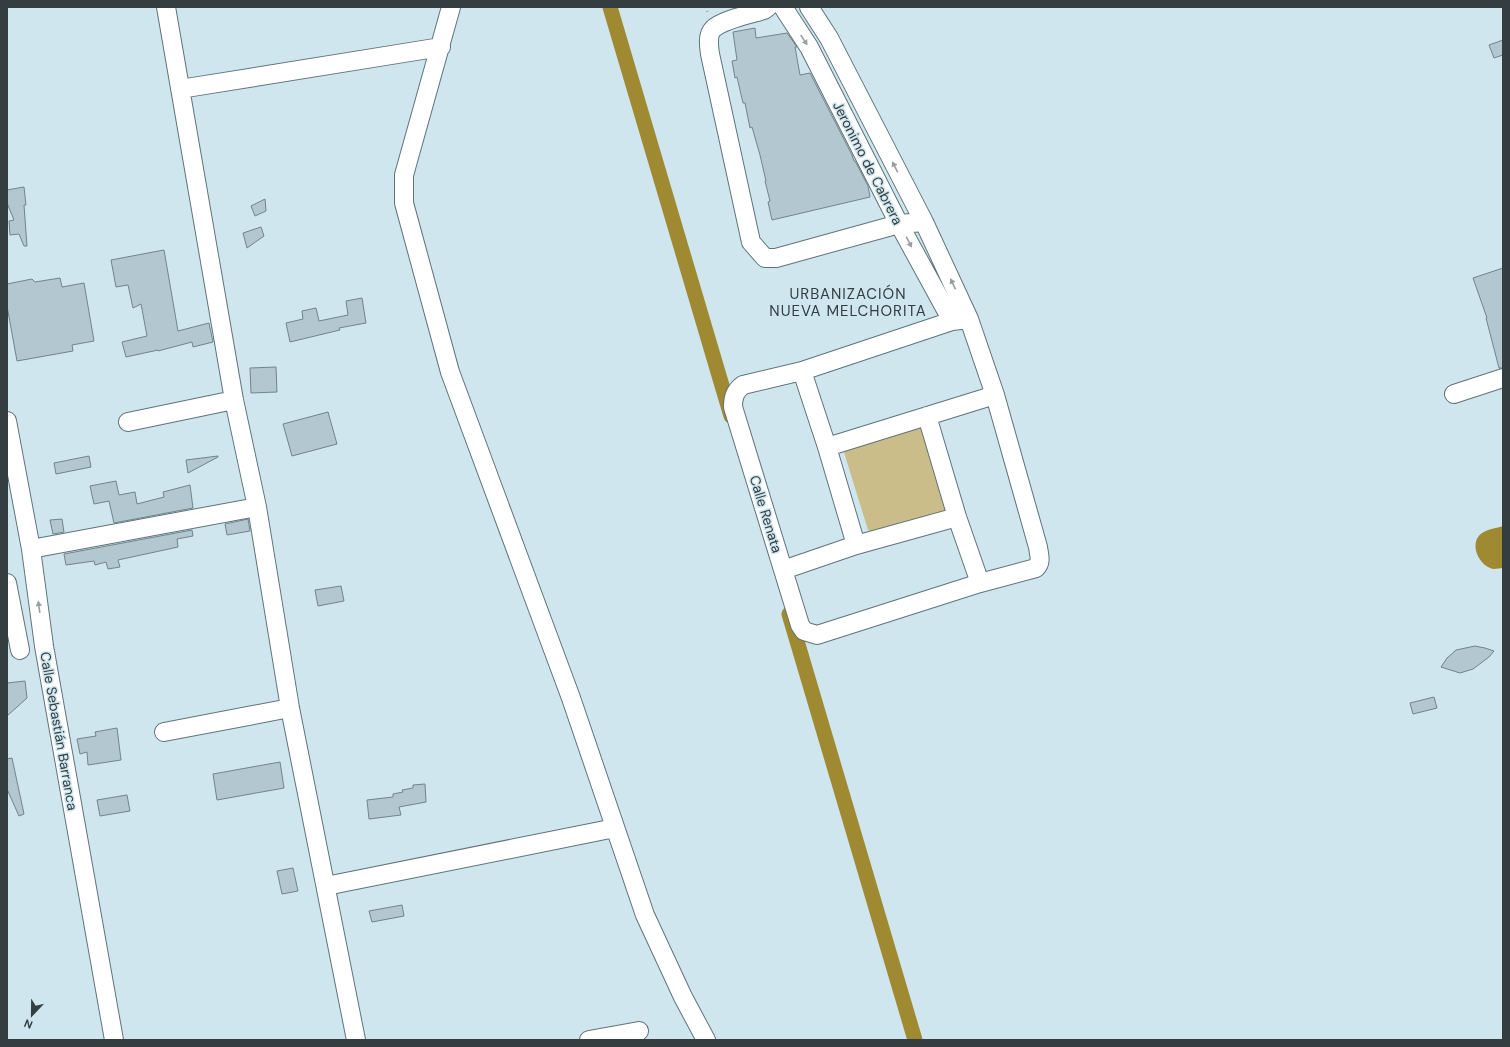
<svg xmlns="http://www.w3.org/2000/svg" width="1510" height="1047" font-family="'DM Sans',sans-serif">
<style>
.green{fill:#cbbd8a}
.water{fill:#9f8931}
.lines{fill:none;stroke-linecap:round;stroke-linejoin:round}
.canal{stroke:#9f8931;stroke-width:15}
.building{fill:#b2c7d0;stroke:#70848c}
.minor-casing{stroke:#5f737b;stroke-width:20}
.path{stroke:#99acb2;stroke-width:2.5;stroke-dasharray:1 3;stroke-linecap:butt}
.minor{stroke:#fff;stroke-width:18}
.oneway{fill:#9a9ea0}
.labels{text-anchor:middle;stroke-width:3;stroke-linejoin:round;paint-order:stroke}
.street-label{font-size:14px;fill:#343d40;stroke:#cfe6ef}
.neighbourhood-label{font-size:15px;letter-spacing:1px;fill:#343d40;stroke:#cfe6ef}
</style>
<rect width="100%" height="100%" fill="#cfe6ef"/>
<path class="green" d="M931 417 958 508 876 534 868 530 843 449Z"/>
<path class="water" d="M1503 526V568C1500 568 1497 569 1494 569 1479 567 1468 543 1482 533 1488 529 1497 528 1503 526Z"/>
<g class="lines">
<path class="canal" d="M610 7 731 416
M789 614 915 1040"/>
</g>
<path class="building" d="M755 28 756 38 787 33 797 47H795L800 75 810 73 852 155 854 161H855L868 186 870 197 772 220 768 202 770 201 765 181H766L760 155 752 127 750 128 745 103H743L737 77 735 78 732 61 737 60 733 32Z
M1503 40V55L1494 58 1489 45Z
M24 187 26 205H24L27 246H24L19 234 10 235 9 221 14 220 7 203V190Z
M265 199 266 211 255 216 251 206Z
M261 227 264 236 247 248 243 233Z
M164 250 178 331 209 323 213 342 193 347 192 342 158 351V350L126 357 122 342 147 336 141 304 133 308 128 285 116 287 111 260Z
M1503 268V368H1499L1486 318H1487L1473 278Z
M60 278 62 287 84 283 94 341 72 345 73 351 17 361 7 306V284L32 279 35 282Z
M362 298 366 323 339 328 340 330 290 342 286 323 303 319 302 311 316 308 319 321 348 315 346 301Z
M276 367 277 392 251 393 250 368Z
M328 412 337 444 292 456 283 424Z
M89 456 91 467 56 474 54 463Z
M218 456V457L188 473 186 460Z
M116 481 119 495 135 492 137 504 164 497 163 492 190 485 193 508 114 523 109 501 94 504 90 486Z
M62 519 64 532 53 534 50 520Z
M248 519 250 531 227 535 225 524Z
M192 530 193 536 177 539 178 547 118 560 120 567 108 569 106 562 95 565 94 561 66 565 64 554Z
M341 586 344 601 318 606 315 590Z
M1475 646 1485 648 1494 651 1489 657 1473 669 1460 673 1441 667 1447 658 1456 650Z
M25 681 27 698 7 716V683Z
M1434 697 1437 708 1413 714 1410 703Z
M117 728 121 760 88 765 87 752 80 754 77 739 96 736 95 732Z
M12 758 24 814 19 816 7 789V759Z
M280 762 284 788 217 800 213 774Z
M425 784 426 802 399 807 401 815 369 819 367 800 393 797V794L403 792 402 790 413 788V785Z
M127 795 130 811 100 816 97 800Z
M293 868 298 891 282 894 277 871Z
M402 905 404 916 372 922 369 911Z"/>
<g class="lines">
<defs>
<path id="minor" d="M166 7 234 400 257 507 290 708 356 1040
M451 7 404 175V203L450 372 571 698 645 915 683 997 706 1040
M768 7 764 10C751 14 722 20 713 29 707 35 709 46 710 54L751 242 765 258H776L899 224 924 222
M783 7 809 47 899 224 952 321
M809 7 829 38 924 222 969 319 995 395 1038 547C1039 555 1042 562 1036 568L980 583 817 635 804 631 800 625 733 407C733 397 735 391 743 385L802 371 952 321 969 319
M180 89 441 47
M802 371 827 447 856 545
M1454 394 1503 378
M927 416 957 517 980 583
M7 421 31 549 44 646 114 1040
M128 422 234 400
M827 447 995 395
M31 549 257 507
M783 570 856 545 957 517
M7 583 20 650
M164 732 290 708
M326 886 615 828
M589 1040 639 1031"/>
</defs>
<use href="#minor" class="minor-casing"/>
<path class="path" d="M706 7 708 14"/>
<use href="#minor" class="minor"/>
</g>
<defs><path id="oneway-solid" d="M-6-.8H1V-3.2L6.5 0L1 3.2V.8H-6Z"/></defs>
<g class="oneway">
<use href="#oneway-solid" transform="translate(804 40) rotate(57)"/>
<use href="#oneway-solid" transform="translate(895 167) rotate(-117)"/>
<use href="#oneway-solid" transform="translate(909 242) rotate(62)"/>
<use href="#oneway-solid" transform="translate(953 284) rotate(-115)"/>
<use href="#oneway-solid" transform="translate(39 607) rotate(-98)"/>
</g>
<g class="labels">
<g class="street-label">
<text transform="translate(868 163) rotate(63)" y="5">Jeronimo de Cabrera</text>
<text transform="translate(766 514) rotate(73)" y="5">Calle Renata</text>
<text transform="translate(59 731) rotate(80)" y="5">Calle Sebastián Barranca</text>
</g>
<g class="neighbourhood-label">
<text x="848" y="299">URBANIZACIÓN<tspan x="848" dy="17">NUEVA MELCHORITA</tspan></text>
</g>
</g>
<rect width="1510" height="1047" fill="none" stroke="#343d40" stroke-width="16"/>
<g transform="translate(32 1015) rotate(202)" stroke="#cfe6ef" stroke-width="3" paint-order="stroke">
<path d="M0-3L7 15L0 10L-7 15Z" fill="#343d40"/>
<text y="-6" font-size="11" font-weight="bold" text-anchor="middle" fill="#343d40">N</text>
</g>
</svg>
